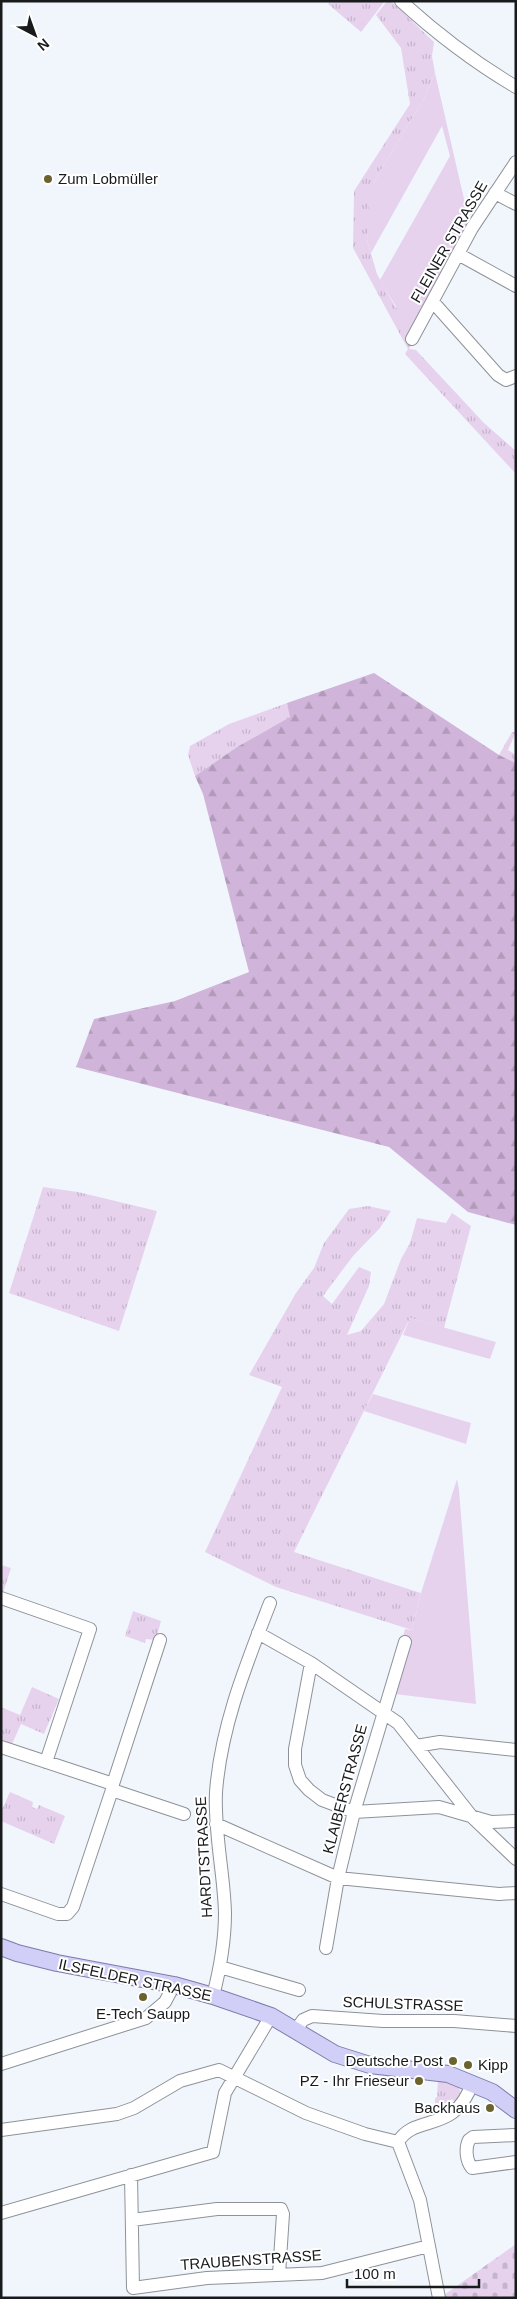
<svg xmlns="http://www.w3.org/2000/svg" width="517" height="2299" font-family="Arial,sans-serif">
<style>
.grass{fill:url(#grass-tufts)}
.forest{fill:url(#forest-firs)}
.cemetery{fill:url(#cemetery-stones)}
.garden{fill:#e7d2ee}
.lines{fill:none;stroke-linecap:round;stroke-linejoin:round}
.minor-casing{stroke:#8e9298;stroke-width:14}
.major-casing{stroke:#7d7ba8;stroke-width:18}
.minor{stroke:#fff;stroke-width:12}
.major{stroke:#d1cff8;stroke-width:16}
.poi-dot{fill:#6b622e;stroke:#fff;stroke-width:2}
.labels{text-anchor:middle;stroke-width:4;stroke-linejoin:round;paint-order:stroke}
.poi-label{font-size:15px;fill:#181a1c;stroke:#fff;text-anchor:end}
.street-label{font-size:15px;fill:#181a1c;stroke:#fff}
</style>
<defs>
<pattern id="grass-tufts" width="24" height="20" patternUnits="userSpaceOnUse" patternTransform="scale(1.25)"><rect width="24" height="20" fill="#e7d2ee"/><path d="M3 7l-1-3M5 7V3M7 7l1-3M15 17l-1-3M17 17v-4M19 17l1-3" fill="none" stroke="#c5b4cc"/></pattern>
<pattern id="forest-firs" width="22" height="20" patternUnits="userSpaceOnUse" patternTransform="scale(1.25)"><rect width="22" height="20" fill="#d0b4d9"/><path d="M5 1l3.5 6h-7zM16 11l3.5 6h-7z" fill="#b29aba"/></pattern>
<pattern id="cemetery-stones" width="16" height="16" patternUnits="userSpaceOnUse" patternTransform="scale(1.25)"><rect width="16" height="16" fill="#e7d2ee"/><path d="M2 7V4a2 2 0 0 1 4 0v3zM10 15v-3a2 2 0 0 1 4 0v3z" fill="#c5b4cc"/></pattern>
</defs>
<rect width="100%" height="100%" fill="#f1f6fd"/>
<path class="grass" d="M330 1H385L361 32 328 4Z
M387 1H391L434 42 432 56 435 73 423 100 375 180 367 240 377 274 396 308 463 255 409 349 416 350 484 423 516 451V474L405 354 408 349 353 248 354 191 410 104 401 48 376 15Z
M287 703 291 717 237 747 195 776 188 755 190 746 229 724Z
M512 732H516L508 750 516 755V763L499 755Z
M43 1187 78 1192 157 1211 119 1331 9 1293Z
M368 1206 391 1211 380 1228 353 1256 323 1296 332 1304 359 1267 371 1272 369 1286 347 1335 361 1331 384 1304 401 1259 410 1243 417 1218 446 1223 452 1213 471 1226 444 1328 410 1318 294 1552 421 1593 412 1630 276 1587 205 1552 282 1387 249 1375 296 1293 314 1268 324 1243 349 1209Z
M1 1565 11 1568 2 1596H1Z
M133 1611 161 1621 156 1640 146 1639 145 1643 125 1636Z
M32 1687 59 1699 44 1734 21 1724 12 1744 1 1739V1707L20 1715Z
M10 1792 33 1802 32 1807 37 1809 39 1805 65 1816 54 1844 1 1821V1812Z
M438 2079 453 2083 459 2087 461 2095 456 2103 452 2099 441 2109 444 2112 435 2117V2098L437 2097Z"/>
<path class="forest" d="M374 673 499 755 516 763V1225L468 1212 389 1147 76 1067 94 1019 175 1001 249 972 203 794 195 776 237 747 290 717 287 703Z"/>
<path class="cemetery" d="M516 2244V2298H445L444 2295Z"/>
<path class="garden" d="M435 73 470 225 412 333 380 280 450 156 442 126 371 253 367 240 369 205 375 180 423 100Z
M410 1318 496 1342 490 1359 403 1335Z
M373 1394 471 1423 466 1444 364 1411Z
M457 1479 459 1490 476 1704 387 1693 405 1629 412 1630 421 1593Z"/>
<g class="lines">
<defs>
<path id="minor" d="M401 1C437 34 474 62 516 87
M495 193 516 204
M458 254 516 286
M433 302 498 375 506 380 516 376
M412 339 472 228 516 162
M1 1598 90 1629 46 1762
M258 1633 311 1663 398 1723 473 1818 516 1859
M311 1663 295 1749V1765L300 1780 309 1790 322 1800 354 1812 439 1807 491 1822 516 1821
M416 1746 440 1742 516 1750
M1 1747 113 1784 160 1640
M113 1784 112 1790 184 1814
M216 1824 338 1878 499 1894 516 1893
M1 1894 58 1914H67L73 1907 112 1790
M326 1948 338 1878 354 1812 405 1642
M220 1967 299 1990
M213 1996C220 1969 225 1941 225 1913 224 1873 214 1833 216 1792 221 1726 246 1665 270 1603
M295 2031 303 2020 312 2016 383 2021H454L516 2026
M1 2064 146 2018 165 2002 174 1985
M1 2130 117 2114 134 2108 180 2081 219 2070 306 2113 365 2134 398 2142
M516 2135 473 2137 469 2140C465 2148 466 2161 472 2168L516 2162
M131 2175 133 2288 207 2278 322 2273 429 2246
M1 2213 213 2152 225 2093 271 2016
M132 2220 217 2209H281L283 2214 279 2274
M439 2298 420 2200 398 2142C415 2113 455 2135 472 2083"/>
<path id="major" d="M1 1947 17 1953 57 1963 174 1985 213 1996 271 2016 335 2054 370 2065 448 2074 492 2092 516 2110"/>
</defs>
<use href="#minor" class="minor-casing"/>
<use href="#major" class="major-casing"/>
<use href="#minor" class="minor"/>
<use href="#major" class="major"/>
</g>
<g class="poi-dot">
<circle cx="48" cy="179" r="5"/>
<circle cx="143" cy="1997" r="5"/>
<circle cx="453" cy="2061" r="5"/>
<circle cx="468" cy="2065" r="5"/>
<circle cx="419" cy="2081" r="5"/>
<circle cx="490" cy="2108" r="5"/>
</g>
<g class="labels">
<g class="poi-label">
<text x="58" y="184" text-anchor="start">Zum Lobmüller</text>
<text x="143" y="2019" text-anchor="middle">E-Tech Saupp</text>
<text x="443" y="2066">Deutsche Post</text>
<text x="478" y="2070" text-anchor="start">Kipp</text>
<text x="409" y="2086">PZ - Ihr Frieseur</text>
<text x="480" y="2113">Backhaus</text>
</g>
<g class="street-label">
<text transform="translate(449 242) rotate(-60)" y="5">FLEINER STRASSE</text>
<text transform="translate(345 1789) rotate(-75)" y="5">KLAIBERSTRASSE</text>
<text transform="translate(204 1857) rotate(-93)" y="5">HARDTSTRASSE</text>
<text transform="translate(135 1980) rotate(12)" y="5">ILSFELDER STRASSE</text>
<text transform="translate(403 2004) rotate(2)" y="5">SCHULSTRASSE</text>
<text transform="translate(251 2260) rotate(-4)" y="5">TRAUBENSTRASSE</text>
</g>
</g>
<rect width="517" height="2299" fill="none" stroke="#181a1c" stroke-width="5"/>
<g transform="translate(35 35) rotate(139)" stroke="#ffffff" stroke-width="4" paint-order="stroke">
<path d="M0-4L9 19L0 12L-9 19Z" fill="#181a1c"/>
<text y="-8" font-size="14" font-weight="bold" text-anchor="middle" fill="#181a1c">N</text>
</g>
<path d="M347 2279v8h132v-8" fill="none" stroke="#181a1c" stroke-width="2.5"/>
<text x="354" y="2279" font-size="15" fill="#181a1c" stroke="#ffffff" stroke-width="4" paint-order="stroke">100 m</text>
</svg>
